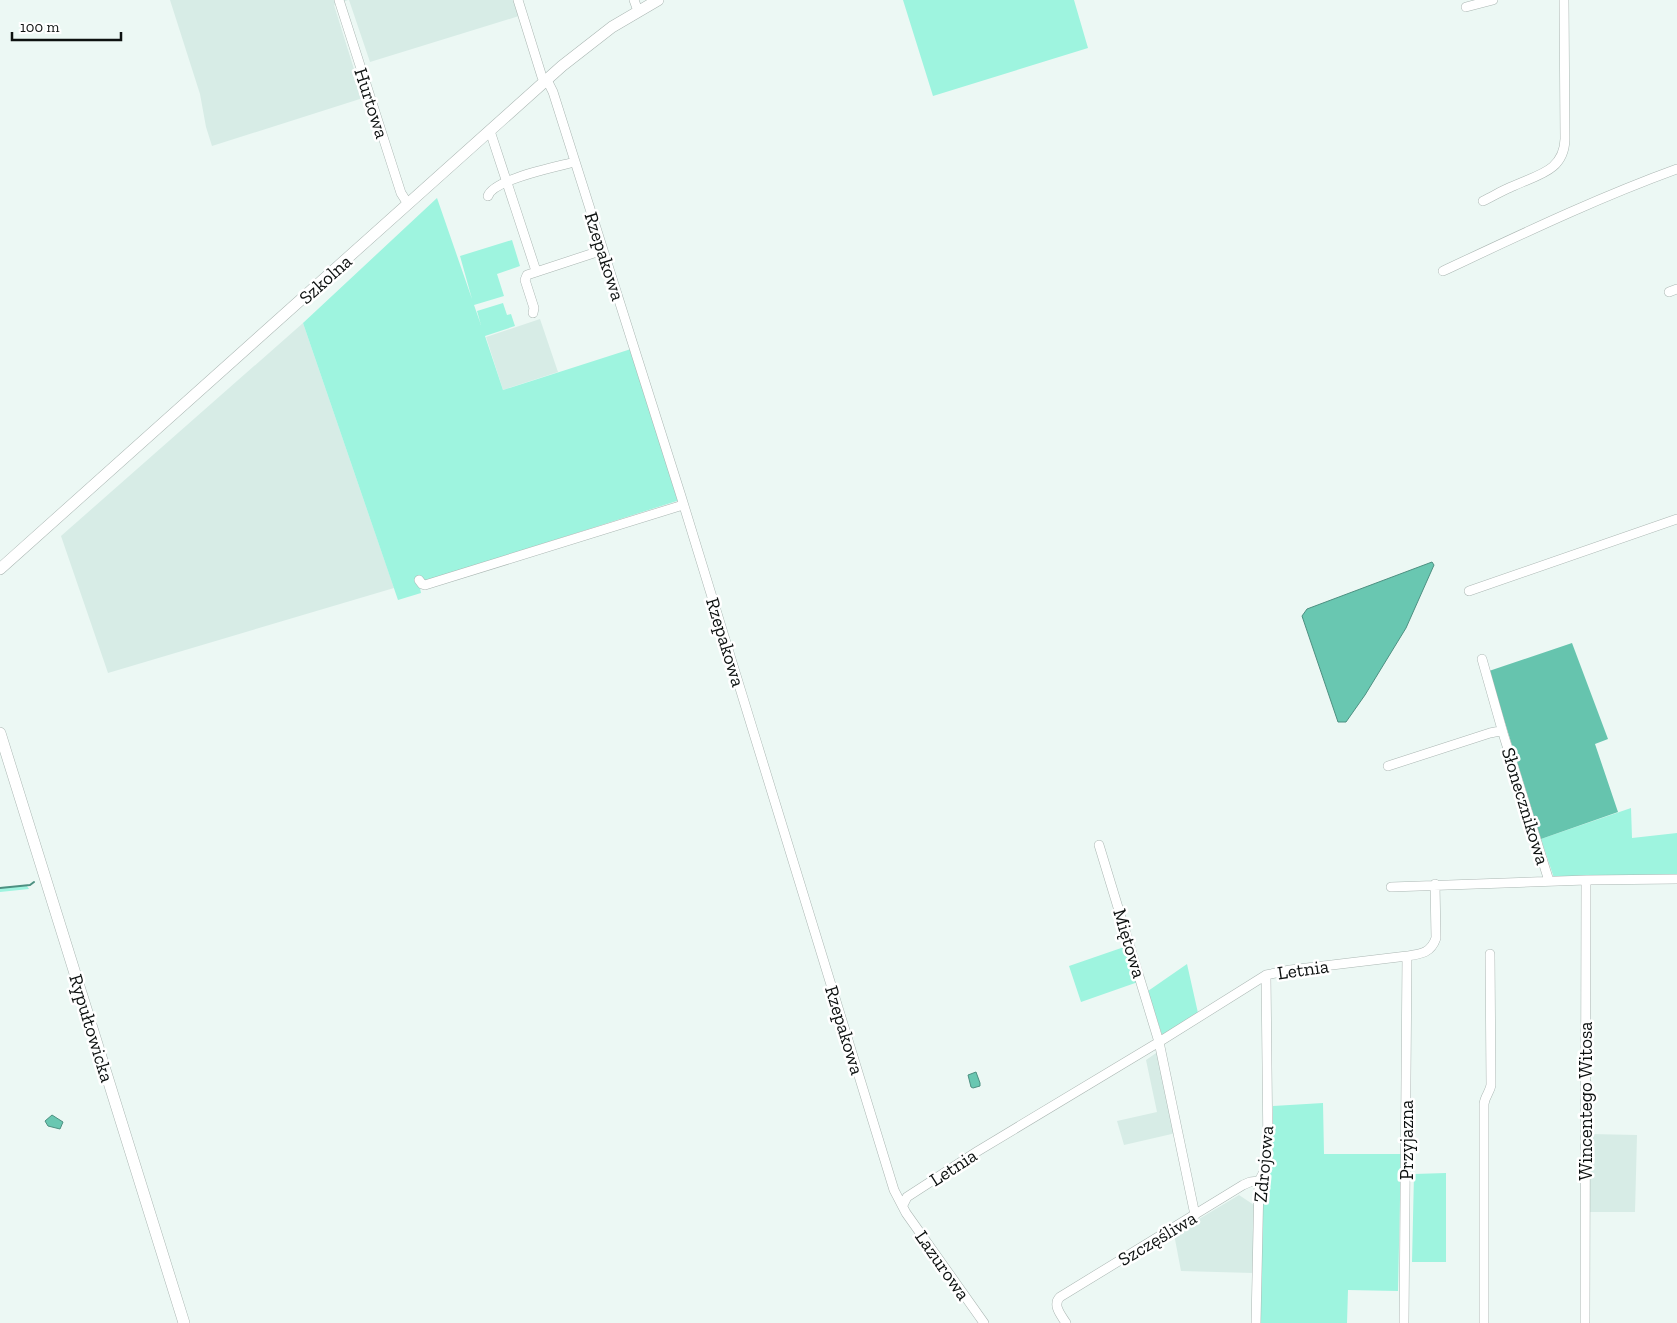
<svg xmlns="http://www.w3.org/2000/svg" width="1677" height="1323" font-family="'Zilla Slab',serif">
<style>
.built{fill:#d7ece6}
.green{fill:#9ef4df}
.forest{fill:#66c4ae}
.water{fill:#69c7b1;stroke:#4d9081}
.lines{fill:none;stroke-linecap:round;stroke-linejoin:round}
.stream{stroke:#4d9081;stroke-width:2}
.minor-casing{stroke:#abb7b3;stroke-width:10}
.tertiary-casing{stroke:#abb7b3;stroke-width:12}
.minor{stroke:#fff;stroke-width:9}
.tertiary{stroke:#fff;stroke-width:11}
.labels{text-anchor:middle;stroke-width:5;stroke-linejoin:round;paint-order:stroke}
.street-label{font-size:19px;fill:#0d1110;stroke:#fff}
</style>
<rect width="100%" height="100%" fill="#ecf8f4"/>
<path class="built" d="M170 0H348L334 5 363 98 212 146 206 127 200 94Z
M349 0H514L519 16 370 62Z
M540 319 558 372 503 390 486 337Z
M303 323 394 588 108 673 61 536Z
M1159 1051 1176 1133 1124 1145 1117 1121 1157 1112 1146 1060Z
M1590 1134 1637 1135 1635 1212H1590Z
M1239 1195 1254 1205 1253 1273 1181 1271 1174 1234Z"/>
<path class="green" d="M903 0H1074L1088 48 933 96Z
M437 198 472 299 460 256 512 240 520 266 497 274 504 296 474 305 481 325 477 311 503 303 507 315 511 314 515 326 485 336 503 390 631 349 680 500 419 583 421 593 398 600 303 323Z
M1631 808 1632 838 1677 833V875L1554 878 1541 839Z
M27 886 29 889 0 892V887Z
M1127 946 1138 982 1081 1002 1069 966Z
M1187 964 1198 1013 1162 1035 1148 991Z
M1323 1103 1324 1154H1401L1398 1291 1348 1290 1347 1323H1259L1261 1214 1263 1186 1273 1166V1106Z
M1446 1173V1262H1412L1414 1174Z"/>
<path class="forest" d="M1572 643 1608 739 1595 744 1618 812 1541 839 1489 671Z"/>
<path class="water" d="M1432 562 1434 565 1406 628 1365 695 1346 722H1338L1302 616 1307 609Z
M976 1072 980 1083V1086L973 1088 971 1087 968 1075Z
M52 1115 63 1122 60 1129 48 1126 45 1121Z"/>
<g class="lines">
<path class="stream" d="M0 888 30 885 34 882"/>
<defs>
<path id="minor" d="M339 0 401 193 408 204
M518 0 542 77 549 84 553 92 681 496 894 1190 906 1213 984 1323
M634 0 638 11
M1466 7 1493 0
M490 131 536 271
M488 196C494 179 556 167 575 162
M1483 201C1492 197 1501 191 1511 187 1536 175 1564 172 1565 139L1564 0
M1443 271C1520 235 1597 198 1677 169
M1669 292 1677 289
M533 313 534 308 525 280 527 275 603 250
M419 580 422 584 425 585 683 505
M1469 591 1677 519
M1482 659 1503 733
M1388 766 1490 733 1500 731 1503 733 1549 881
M1099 845 1159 1042 1195 1215
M1391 887 1586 880 1677 879
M903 1205 907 1197 978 1151 1159 1042 1266 975 1290 970 1407 956C1421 954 1431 953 1436 938L1435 884
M1066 1323C1061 1315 1052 1305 1060 1297L1243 1185 1250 1182 1259 1181
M1256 1323 1259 1181 1266 1168 1268 1155 1266 975
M1404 1323 1407 956
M1484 1323V1104C1485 1096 1490 1092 1491 1085L1490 954
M1585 1323 1586 880"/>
<path id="tertiary" d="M0 569 562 66 612 27 658 0
M0 733 184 1323"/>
</defs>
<use href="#minor" class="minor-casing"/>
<use href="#tertiary" class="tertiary-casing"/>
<use href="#minor" class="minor"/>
<use href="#tertiary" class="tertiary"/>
</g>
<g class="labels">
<g class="street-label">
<text transform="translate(372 103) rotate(72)" y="7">Hurtowa</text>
<text transform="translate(605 256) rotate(72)" y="7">Rzepakowa</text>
<text transform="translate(325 279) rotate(-42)" y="7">Szkolna</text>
<text transform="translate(726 642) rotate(73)" y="7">Rzepakowa</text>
<text transform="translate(1526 806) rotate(73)" y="7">Słonecznikowa</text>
<text transform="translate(1130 943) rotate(73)" y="7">Miętowa</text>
<text transform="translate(1303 969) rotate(-8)" y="7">Letnia</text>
<text transform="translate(92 1028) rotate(73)" y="7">Rypułtowicka</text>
<text transform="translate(845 1030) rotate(73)" y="7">Rzepakowa</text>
<text transform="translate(1585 1101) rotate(-90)" y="7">Wincentego Witosa</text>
<text transform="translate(1406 1140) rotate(-90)" y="7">Przyjazna</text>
<text transform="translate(1263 1164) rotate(-85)" y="7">Zdrojowa</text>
<text transform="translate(953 1167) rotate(-33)" y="7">Letnia</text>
<text transform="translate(1157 1238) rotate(-31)" y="7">Szczęśliwa</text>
<text transform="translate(943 1265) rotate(55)" y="7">Lazurowa</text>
</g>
</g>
<path d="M12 32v8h109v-8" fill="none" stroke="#0d1110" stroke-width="2.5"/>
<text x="20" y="32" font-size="15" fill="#0d1110" stroke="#ffffff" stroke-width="4" paint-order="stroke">100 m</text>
</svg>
